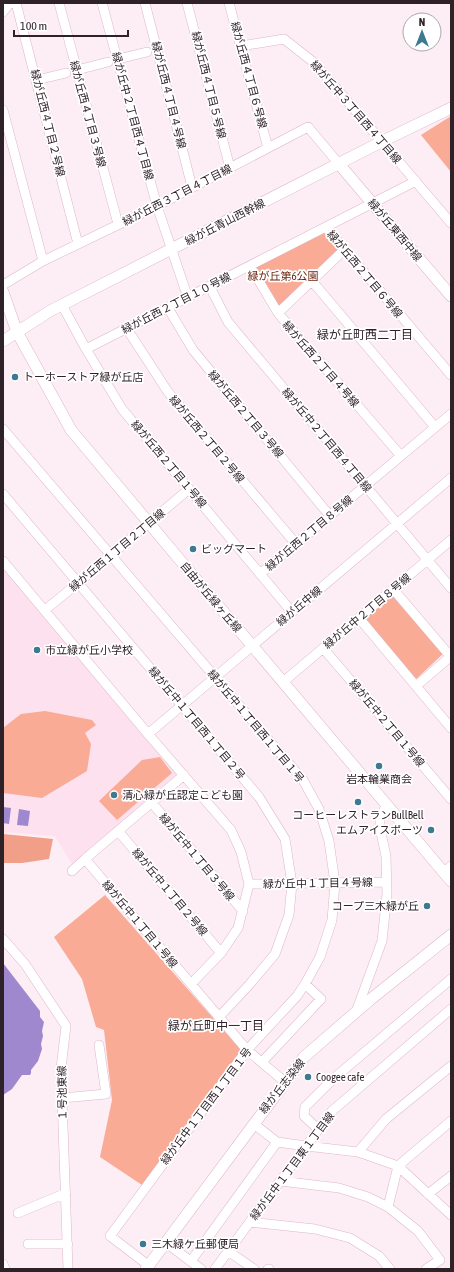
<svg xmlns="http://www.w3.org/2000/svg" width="454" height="1272" font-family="'Asap Condensed','Noto Sans JP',sans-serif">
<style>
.built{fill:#fde1ee}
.green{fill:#f9ab95}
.forest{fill:#f19f89}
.water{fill:#9f88cd}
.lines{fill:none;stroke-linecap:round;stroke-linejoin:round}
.minor-casing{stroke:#ddb7c9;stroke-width:10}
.tertiary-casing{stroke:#ddb7c9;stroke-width:12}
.minor{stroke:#fff;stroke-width:9}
.tertiary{stroke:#fff;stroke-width:11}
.poi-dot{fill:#3d7a91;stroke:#fff;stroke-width:1.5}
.labels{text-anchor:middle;stroke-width:3.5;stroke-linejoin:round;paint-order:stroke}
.street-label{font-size:11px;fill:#2f2128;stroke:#fff}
.park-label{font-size:11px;fill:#6b2410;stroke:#fff}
.poi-label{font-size:11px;fill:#2f2128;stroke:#fff;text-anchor:start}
.neighbourhood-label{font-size:12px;fill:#2f2128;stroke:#fff}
</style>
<rect width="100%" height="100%" fill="#fdedf4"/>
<path class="built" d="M3 568 177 775 72 864 55 836 3 832Z"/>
<path class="green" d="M451 116V172L421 135Z
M323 232 326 233 341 248 282 306 278 307 256 267Z
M393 589 446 651 413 682 359 618Z
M45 711 92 720 96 725 85 733 91 744 87 771 42 798 3 793V728L21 714Z
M160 757 172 773 117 820 99 801 142 760Z
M105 895 242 1051 142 1185 100 1157 112 1100 104 1030 96 1027 82 979 54 937Z"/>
<path class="forest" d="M3 834 53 839 49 859 22 863H3Z"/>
<path class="water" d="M3 807 11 808 9 824 3 823Z
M19 809 30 811 28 826 17 825Z
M3 963 40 1011V1017L44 1022 42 1031 43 1036 41 1044 42 1049 38 1061 31 1070V1073L30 1075H22L12 1089 3 1095Z"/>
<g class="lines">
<defs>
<path id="minor" d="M16 3 78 244
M59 3 118 224
M102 3 157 206 188 298
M145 3 192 187
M187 3 230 168
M229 3 268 148
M3 12 10 3
M241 46 284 39 312 61 326 76 451 223
M118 59 147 52
M77 70 108 62
M37 80 66 73
M3 110 43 261
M326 227 451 375
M250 266 278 313 401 456
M312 281 435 427
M3 285 43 261 157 206 308 127 339 164
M210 287 228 322 451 588
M62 305 86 349 122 409 292 612
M168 308 193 350 330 516
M278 313 345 249
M127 329 168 392 296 544
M86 349 416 181
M3 429 303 780 319 809 329 841 335 883 332 920 320 957 305 984 297 996 247 1050 110 1236 148 1265
M3 494 259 797 285 839 292 884 289 915 275 954 249 985 219 1017
M3 561 148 734 231 830 241 852 249 884 238 928 221 953 191 984
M260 574 451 414
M393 589 451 657
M45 610 78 583 189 489
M359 618 451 728
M323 648 451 799
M283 682 451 540
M416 686 450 657
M148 734 451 478
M184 775 85 859 247 1050 285 1082
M152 803 243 911
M119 832 221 953
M72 871 85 859
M444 872 451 866
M249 884 387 882
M3 939 25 964 66 1026 61 1068 68 1269
M356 1012 382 941 387 894 386 856 380 828V818L387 804
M262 1062 321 999 305 984
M62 1098 106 1094 99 1045
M254 1124 277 1142 306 1146 358 1152 398 1166 451 1215
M318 1129 304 1116 305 1107 333 1079 451 979
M358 1152 386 1119 451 1066
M280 1181 339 1188 368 1197 388 1207 418 1231 440 1260 426 1269
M428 1194 451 1176
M388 1207 398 1166 451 1121
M18 1213 66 1193
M250 1222 315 1229 350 1238 379 1256 390 1269
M165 1242 201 1269
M28 1244H68
M228 1251 254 1269
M191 1261 277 1142
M3 1264 5 1269
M215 1269 332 1111 451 1009
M268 1269H269"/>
<path id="tertiary" d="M339 164 451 296
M3 292 17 332 71 430 195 578 451 881
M3 341 50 311 383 141 451 108
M146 1269 304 1057 371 999 451 935"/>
</defs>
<use href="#minor" class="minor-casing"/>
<use href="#tertiary" class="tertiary-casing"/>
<use href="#minor" class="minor"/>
<use href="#tertiary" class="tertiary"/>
</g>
<g class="poi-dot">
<circle cx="15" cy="377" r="4"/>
<circle cx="193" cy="549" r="4"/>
<circle cx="37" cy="650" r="4"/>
<circle cx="379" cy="766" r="4"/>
<circle cx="114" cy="795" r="4"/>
<circle cx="358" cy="802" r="4"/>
<circle cx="431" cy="830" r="4"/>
<circle cx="427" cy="906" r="4"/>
<circle cx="308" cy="1077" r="4"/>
<circle cx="143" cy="1244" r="4"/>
</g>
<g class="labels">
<g class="street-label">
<text transform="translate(249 75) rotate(75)" y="4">緑が丘西４丁目６号線</text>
<text transform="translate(209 85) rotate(76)" y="4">緑が丘西４丁目５号線</text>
<text transform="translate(169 95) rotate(76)" y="4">緑が丘西４丁目４号線</text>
<text transform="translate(356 112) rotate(49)" y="4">緑が丘中３丁目西４丁目線</text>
<text transform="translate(88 114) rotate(75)" y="4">緑が丘西４丁目３号線</text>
<text transform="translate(133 116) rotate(75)" y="4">緑が丘中２丁目西４丁目線</text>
<text transform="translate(48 123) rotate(76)" y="4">緑が丘西４丁目２号線</text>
<text transform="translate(177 195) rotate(-27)" y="4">緑が丘西３丁目４丁目線</text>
<text transform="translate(225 222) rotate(-27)" y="4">緑が丘青山西幹線</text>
<text transform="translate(395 230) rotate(50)" y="4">緑が丘東西中線</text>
<text transform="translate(365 274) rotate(50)" y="4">緑が丘西２丁目６号線</text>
<text transform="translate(176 303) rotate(-27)" y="4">緑が丘西２丁目１０号線</text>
<text transform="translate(321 364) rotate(49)" y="4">緑が丘西２丁目４号線</text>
<text transform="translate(246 414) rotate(50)" y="4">緑が丘西２丁目３号線</text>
<text transform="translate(207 439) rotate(50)" y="4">緑が丘西２丁目２号線</text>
<text transform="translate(327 440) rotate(50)" y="4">緑が丘中２丁目西４丁目線</text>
<text transform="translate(169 464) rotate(50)" y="4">緑が丘西２丁目１号線</text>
<text transform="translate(309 533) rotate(-40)" y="4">緑が丘西２丁目８号線</text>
<text transform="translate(117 550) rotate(-40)" y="4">緑が丘西１丁目２丁目線</text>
<text transform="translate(211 597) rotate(50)" y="4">自由が丘緑ヶ丘線</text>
<text transform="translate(299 606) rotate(-40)" y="4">緑が丘中線</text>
<text transform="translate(367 611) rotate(-40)" y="4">緑が丘中２丁目８号線</text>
<text transform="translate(197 723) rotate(50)" y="4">緑が丘中１丁目西１丁目２号</text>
<text transform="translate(387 723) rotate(50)" y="4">緑が丘中２丁目１号線</text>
<text transform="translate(256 726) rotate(50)" y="4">緑が丘中１丁目西１丁目１号</text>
<text transform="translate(197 857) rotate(50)" y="4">緑が丘中１丁目３号線</text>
<text transform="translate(318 883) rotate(-1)" y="4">緑が丘中１丁目４号線</text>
<text transform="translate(170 892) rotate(50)" y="4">緑が丘中１丁目２号線</text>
<text transform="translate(140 924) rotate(50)" y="4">緑が丘中１丁目１号線</text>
<text transform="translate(282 1086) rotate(-52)" y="4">緑が丘志染線</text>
<text transform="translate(62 1093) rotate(-91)" y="4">１号池東線</text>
<text transform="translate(206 1106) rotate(-53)" y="4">緑が丘中１丁目西１丁目１号</text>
<text transform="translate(292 1166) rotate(-53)" y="4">緑が丘中１丁目東１丁目線</text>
</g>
<g class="park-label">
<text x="283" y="280">緑が丘第6公園</text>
</g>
<g class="poi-label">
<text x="23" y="381">トーホーストア緑が丘店</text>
<text x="201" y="553">ビッグマート</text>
<text x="45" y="654">市立緑が丘小学校</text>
<text x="379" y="783" text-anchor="middle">岩本輪業商会</text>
<text x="122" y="799">清心緑が丘認定こども園</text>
<text x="358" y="819" text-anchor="middle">コーヒーレストランBullBell</text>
<text x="423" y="834" text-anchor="end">エムアイスポーツ</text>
<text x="419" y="910" text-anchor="end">コープ三木緑が丘</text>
<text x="316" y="1081">Coogee cafe</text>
<text x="151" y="1248">三木緑ケ丘郵便局</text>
</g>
<g class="neighbourhood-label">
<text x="365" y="339">緑が丘町西二丁目</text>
<text x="216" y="1030">緑が丘町中一丁目</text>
</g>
</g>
<rect width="454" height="1272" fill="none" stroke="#2f2128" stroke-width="8"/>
<g transform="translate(422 32)"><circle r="19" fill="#ffffff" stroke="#aca6a9"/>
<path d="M0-3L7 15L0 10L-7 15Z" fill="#3d7a91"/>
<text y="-6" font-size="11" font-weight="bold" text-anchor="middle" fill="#2f2128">N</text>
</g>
<path d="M14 30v6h114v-6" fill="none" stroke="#2f2128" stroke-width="2"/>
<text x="20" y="30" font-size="12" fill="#2f2128" stroke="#ffffff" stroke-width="3" paint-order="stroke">100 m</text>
</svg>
